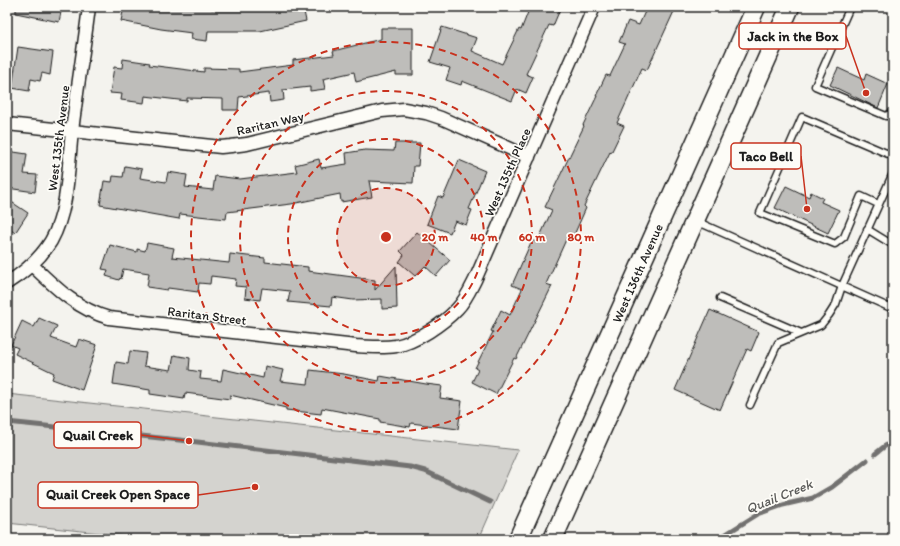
<svg xmlns="http://www.w3.org/2000/svg" width="900" height="546" font-family="Itim,sans-serif">
<style>
.green{fill:#d4d3cf;stroke:#787876}
.lines{fill:none;stroke-linecap:round;stroke-linejoin:round}
.stream{stroke:#72716f;stroke-width:5}
.building{fill:#bebdba;stroke:#1c1c1c}
.service-casing{stroke:#1c1c1c;stroke-width:9}
.minor-casing{stroke:#1c1c1c;stroke-width:15}
.secondary-casing{stroke:#1c1c1c;stroke-width:21}
.service{stroke:#fdfcf7;stroke-width:6}
.minor{stroke:#fdfcf7;stroke-width:12}
.secondary{stroke:#fdfcf7;stroke-width:18}
.ring{fill:none;stroke:#c8321e;stroke-width:2;stroke-dasharray:7 5}
.labels{text-anchor:middle;stroke-width:3.5;stroke-linejoin:round;paint-order:stroke}
.street-label{font-size:13px;fill:#1c1c1c;stroke:#fdfcf7}
.water-label{font-size:14px;font-style:italic;fill:#5c5c5a;stroke:#fdfcf7}
.centre{fill:#c8321e;stroke:#fdfcf7;stroke-width:2}
.ring-label{font-size:12px;text-anchor:middle;font-weight:bold;fill:#c8321e;stroke:#fdfcf7;stroke-width:3.5;stroke-linejoin:round;paint-order:stroke}
.leader{fill:none;stroke:#c8321e;stroke-width:1.5}
.callout-dot{fill:#c8321e;stroke:#fdfcf7;stroke-width:1.5}
.callout{fill:#fdfcf7;stroke:#c8321e;stroke-width:1.5}
.callout-label{font-size:14px;text-anchor:middle;font-weight:bold;fill:#1c1c1c}
</style>
<rect width="100%" height="100%" fill="#f4f3ee"/>
<filter id="ink" filterUnits="userSpaceOnUse"><feTurbulence type="fractalNoise" baseFrequency=".025" numOctaves="2"/><feDisplacementMap in="SourceGraphic" scale="8" xChannelSelector="R" yChannelSelector="G"/><feConvolveMatrix kernelMatrix="1 2 1 2 8 2 1 2 1" color-interpolation-filters="sRGB"/></filter>
<g filter="url(#ink)">
<path class="green" d="M7 394 518 450 479 539H155L7 523Z"/>
<g class="lines">
<path class="stream" d="M7 422 189 441 410 467 425 471 490 502
M875 454 885 446 893 441
M718 539 758 514 783 505 813 498 832 487 867 460"/>
</g>
<path class="building" d="M16 7H62L59 22 16 13Z
M124 7H211V9H237V7H303L306 21 260 31H208L207 41 191 39 192 33 161 29 121 21Z
M530 7H561L553 26 549 25 526 74 533 77 526 93 517 89 512 101 462 81 461 85 446 80 450 68 430 62 442 27 477 38 472 51 502 64 519 29 521 30Z
M647 7H676L647 70 642 68 617 123 624 126 611 153 610 152 584 206 586 208 574 235 569 233 546 284 552 286 516 359 514 358 496 394 472 382 478 370 475 368 493 332 491 331 501 310 510 315 522 289 512 285 532 240 537 243 552 210 545 207 584 126 583 125 597 96H596L606 75 610 76 625 44 619 42 628 21 639 25Z
M381 28H413V75H396V72L356 82 354 72 323 79 325 89 310 91V87L283 90 284 100 270 102 269 93 239 97 238 110H223V99L187 98V101L145 96 144 103 121 100 122 94 110 93 114 67 122 68 123 59 150 63 149 65 204 72V68L239 69V72L293 65V60L334 55 333 51 381 39Z
M18 47 53 52 50 75 42 73 40 81 31 79 29 91 12 88Z
M838 68 864 80 866 74 888 84 878 108 830 85Z
M395 143H420L418 166H414L413 183 369 181 372 197 341 202 340 194 291 204 227 212 226 219 180 214 179 219 100 205 104 181 112 182 113 176 123 177 125 166 142 169 140 178 166 182 168 172 187 175 185 187 213 190 215 176 240 179 297 172 295 165 319 159 321 168 347 164 346 153 365 150 394 151Z
M7 151 27 154 24 174 37 175 35 192 7 188Z
M459 160 485 171 469 209 472 210 466 225 455 221 450 233 427 224 438 196 443 198Z
M786 186 809 197 811 192 823 198 821 202 839 210 828 233 775 208Z
M7 199 28 213 15 233 7 227Z
M417 232 450 260 436 276 425 266 415 276 399 262 404 255 400 251Z
M147 243 174 248 172 257 229 263 230 254 265 258V262L308 267V271L375 280V290L396 266 397 308 382 309V299L353 300 332 297 331 306 288 302 290 291 262 288 260 300 245 298 246 287 235 286 236 279 211 276 210 284 199 283 198 292 168 288 167 290 147 287 149 273 123 269 121 279 120 278 119 280 106 276 108 270 102 269 110 245 137 252V249L145 251Z
M710 310 759 332 751 351 747 349 720 410 675 390Z
M39 318 57 326 51 338 76 347 79 339 97 345 82 390 52 379 54 373 15 354 18 348 11 345 22 321 34 327Z
M130 351 146 353 144 366 171 370 174 355 190 358 189 370 201 372 200 379 221 381 223 369 263 378 265 366 283 370 280 381 308 384 310 370 344 374 379 381 380 376 426 384 442 386 440 398 462 401 458 429 411 423 410 427 380 422V419L322 408 321 414 286 410V408L230 395V399L185 393 184 399 150 394V390L113 384 116 362 128 364Z"/>
<g class="lines">
<defs>
<path id="service" d="M850 7 815 86 886 116 893 112
M878 204 861 196 844 237 835 244 760 213 802 117 893 156
M696 221 893 309
M867 229 893 245
M720 298 801 333
M750 405 778 343 821 325 829 315 836 304 842 286 893 173"/>
<path id="minor" d="M7 124 221 147 231 146 247 144 382 111 404 109 426 113 441 118 529 157
M32 265C56 288 77 309 109 318L356 346C369 347 383 348 396 346 416 342 443 324 457 309 465 301 470 290 475 280L594 7
M7 283C25 272 40 259 51 241 69 209 68 166 72 131 77 90 84 48 89 7"/>
<path id="secondary" d="M518 539C597 362 677 185 756 7
M553 539 790 7"/>
</defs>
<use href="#service" class="service-casing"/>
<use href="#minor" class="minor-casing"/>
<use href="#secondary" class="secondary-casing"/>
<use href="#service" class="service"/>
<use href="#minor" class="minor"/>
<use href="#secondary" class="secondary"/>
</g>
</g>
<circle cx="386" cy="237" r="49" fill="#c8321e" fill-opacity=".12"/>
<g class="ring">
<circle cx="386" cy="237" r="49"/>
<circle cx="386" cy="237" r="98"/>
<circle cx="386" cy="237" r="146"/>
<circle cx="386" cy="237" r="195"/>
</g>
<g class="labels">
<g class="street-label">
<text transform="translate(270 123) rotate(-13)" y="5">Raritan Way</text>
<text transform="translate(58 138) rotate(-83)" y="5">West 135th Avenue</text>
<text transform="translate(507 172) rotate(-66)" y="5">West 135th Place</text>
<text transform="translate(637 273) rotate(-66)" y="5">West 136th Avenue</text>
<text transform="translate(207 315) rotate(7)" y="5">Raritan Street</text>
</g>
<g class="water-label">
<text transform="translate(779 496) rotate(-22)" y="5">Quail Creek</text>
</g>
</g>
<circle cx="386" cy="237" r="6" class="centre"/>
<g class="ring-label">
<text x="435" y="241">20 m</text>
<text x="484" y="241">40 m</text>
<text x="532" y="241">60 m</text>
<text x="581" y="241">80 m</text>
</g>
<path class="leader" d="M866 93L846 36M807 209L801 156M189 441L141 435M255 487L198 495"/>
<g class="callout-dot">
<circle cx="866" cy="93" r="4"/>
<circle cx="807" cy="209" r="4"/>
<circle cx="189" cy="441" r="4"/>
<circle cx="255" cy="487" r="4"/>
</g>
<g class="callout">
<rect x="739" y="23" width="107" height="26" rx="4"/>
<rect x="731" y="143" width="70" height="26" rx="4"/>
<rect x="54" y="422" width="87" height="26" rx="4"/>
<rect x="38" y="482" width="160" height="26" rx="4"/>
</g>
<g class="callout-label">
<text x="793" y="41">Jack in the Box</text>
<text x="766" y="161">Taco Bell</text>
<text x="98" y="440">Quail Creek</text>
<text x="118" y="499">Quail Creek Open Space</text>
</g>
<rect width="900" height="546" fill="none" stroke="#fdfcf7" stroke-width="24"/>
<rect x="12" y="12" width="876" height="522" fill="none" stroke="#1c1c1c" stroke-width="1.5" filter="url(#ink)"/>
</svg>
